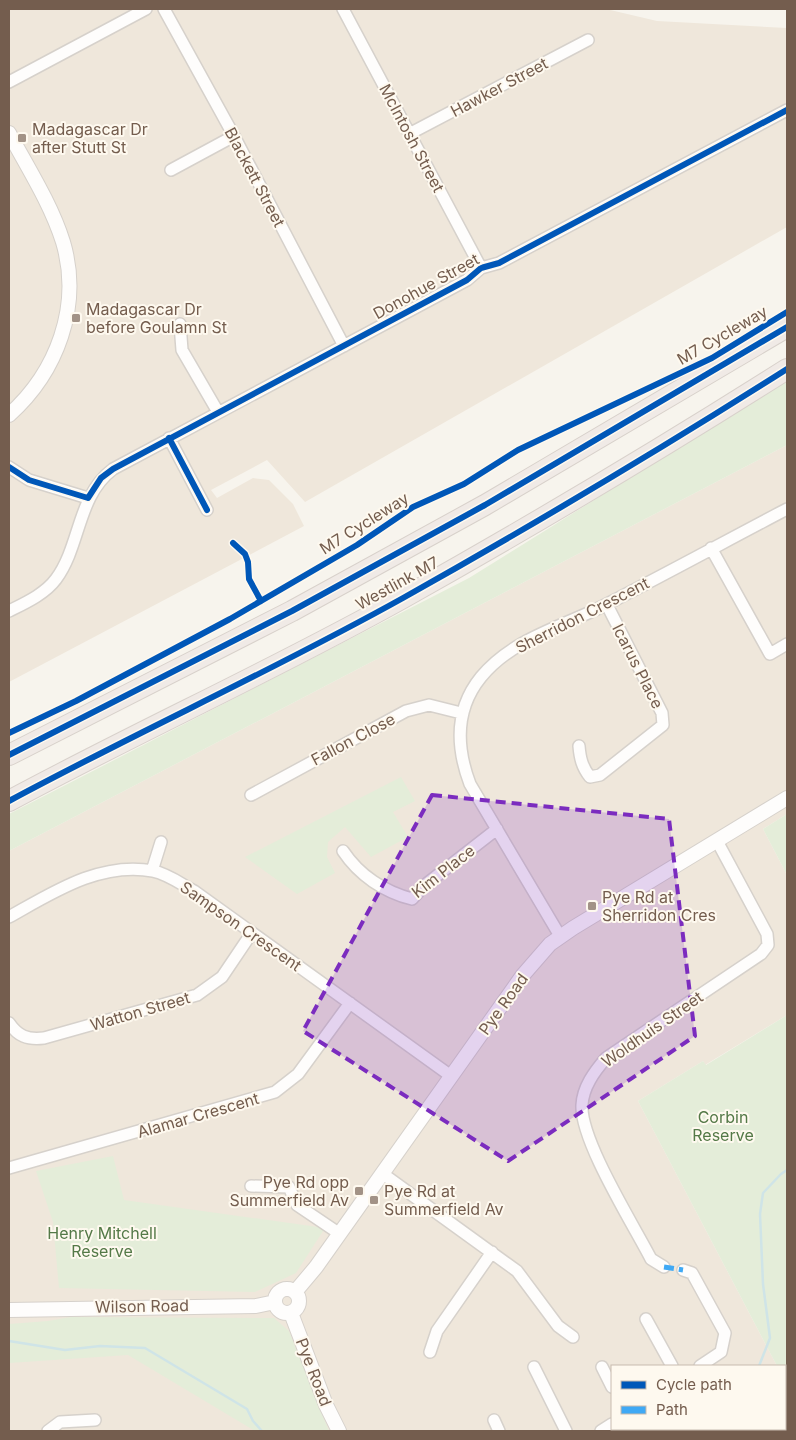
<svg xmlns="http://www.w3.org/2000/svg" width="796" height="1440" font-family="Inter,sans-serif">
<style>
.residential{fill:#efe7db}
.green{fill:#e4edd9}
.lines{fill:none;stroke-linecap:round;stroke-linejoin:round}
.stream{stroke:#cfe4e7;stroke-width:2.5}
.minor-casing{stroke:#d6d1cb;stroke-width:14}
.tertiary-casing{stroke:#d6d1cb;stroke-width:16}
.motorway-casing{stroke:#d8d1cb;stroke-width:22}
.minor{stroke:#fefdfc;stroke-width:11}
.tertiary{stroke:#fefdfc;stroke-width:14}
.motorway{stroke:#f0eae6;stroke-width:20}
.quiet{stroke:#3fa9f5;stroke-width:5;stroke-dasharray:10 5;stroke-linecap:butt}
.cycleway-casing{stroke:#fef9ef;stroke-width:9}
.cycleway{stroke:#0057b8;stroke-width:6}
.marked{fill:#7b2cbf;fill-opacity:0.2;stroke:#7b2cbf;stroke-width:4;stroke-dasharray:10 6;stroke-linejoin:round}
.poi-dot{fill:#a29286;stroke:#fef9ef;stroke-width:2}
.labels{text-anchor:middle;stroke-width:4;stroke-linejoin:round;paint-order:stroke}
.street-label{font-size:16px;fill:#745d4e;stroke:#fef9ef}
.poi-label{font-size:16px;fill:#745d4e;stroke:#fef9ef;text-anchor:start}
.park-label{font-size:16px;fill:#547947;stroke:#fef9ef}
</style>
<rect width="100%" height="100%" fill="#f7f4ed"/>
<path class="residential" d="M9 9H606L657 21 787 28V227L305 502 267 460 211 490 217 498 253 478 269 480 293 504 304 526 9 682Z
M787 445V814L763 829 787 875V1015L705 1065 703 1061 638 1101 777 1366H612V1429H785V1382L787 1386V1431H9V851Z"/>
<path class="green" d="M787 380V445L9 851V814L469 578Z
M401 777 415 801 393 812 408 837 371 857 345 827 328 842 327 857 335 873 297 894 245 857Z
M787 814V875L763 829Z
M787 1015V1386L785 1382V1366H777L638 1101 703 1061 706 1065Z
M113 1156 124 1200 325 1228 296 1273 255 1292 59 1288 53 1222 36 1171Z
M71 1317 274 1318 289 1331 329 1431H255L128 1355 9 1363V1324L48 1321Z"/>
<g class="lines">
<path class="stream" d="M9 1341 65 1350 100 1346 145 1348 247 1409 253 1421 262 1431
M759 1366 770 1338 763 1284 760 1214 763 1193 781 1174 787 1170
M698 1431 702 1429"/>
<defs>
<path id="minor" d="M164 9 234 136 344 346
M343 9 481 268
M9 82 146 9
M409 134 588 40
M171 170 234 136
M180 324 182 350 218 412
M169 438 207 510
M9 467 29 480 88 498
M711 548 770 654 787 644
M9 611C25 603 45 594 56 579 81 545 77 496 113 469L467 280 481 268 499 263 787 110
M579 746C580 758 582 767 590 777L600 775 663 725 662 713 607 605
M251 795 406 711 429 705 461 713
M343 851C359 875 384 892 412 899L425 885 497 829
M152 871 161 842
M9 917C52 893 100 861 153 871 168 874 181 884 194 891L451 1076
M560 936 470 784C456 747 455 709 481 677 514 637 566 626 609 603 669 572 728 540 787 509
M9 1023C18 1036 27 1040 44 1038L197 995 222 977 251 934
M9 1168 275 1092 298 1074 350 1003
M383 1174 517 1271 558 1326 573 1337
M251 1186 289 1187 297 1205 340 1234
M664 1267 651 1259C633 1224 580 1140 582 1105 583 1087 594 1072 606 1058L761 954 768 945 767 934 717 841
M683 1270 692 1273 725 1333 721 1352 700 1366
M646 1319 672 1366
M430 1352 437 1331 492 1252
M534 1367 566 1431
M602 1367 612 1387
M494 1420 499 1431
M48 1431 60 1422 95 1420
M601 1431 612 1424"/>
<path id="tertiary" d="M9 133C28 168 51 204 63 242 82 306 57 372 9 415
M275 1301a12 12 0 1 1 24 0a12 12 0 1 1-24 0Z
M295 1292 316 1267 523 975 550 944 573 928 787 798
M9 1310 256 1306 275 1302
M291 1313 326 1405 339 1431"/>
<path id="motorway" d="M9 755 292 611 485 505 787 327
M9 801C139 731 274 670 403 598 533 525 661 449 787 369"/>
</defs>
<use href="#minor" class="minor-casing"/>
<use href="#tertiary" class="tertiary-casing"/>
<use href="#motorway" class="motorway-casing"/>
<use href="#minor" class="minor"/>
<use href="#tertiary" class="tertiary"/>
<use href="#motorway" class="motorway"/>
<path class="quiet" d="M664 1267 683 1270"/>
<defs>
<path id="cycleway" d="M169 438 207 510
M9 467 29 480 88 498 101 478 113 469 467 280 481 268 499 263 787 110
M233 543 245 554 248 562 249 579 261 601
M9 733 76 701 230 619 357 545 413 507 464 484 518 450 712 358 787 312
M9 755 292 611 485 505 787 327
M9 801C139 731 274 670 403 598 533 525 661 449 787 369"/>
</defs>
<use href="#cycleway" class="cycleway-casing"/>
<use href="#cycleway" class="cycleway"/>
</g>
<path class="marked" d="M432 795 669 819 695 1036 508 1161 303 1031Z"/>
<g class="poi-dot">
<rect x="17" y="133" width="10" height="10" rx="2.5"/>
<rect x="71" y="313" width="10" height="10" rx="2.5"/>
<rect x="587" y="901" width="10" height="10" rx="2.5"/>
<rect x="354" y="1186" width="10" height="10" rx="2.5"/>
<rect x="369" y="1195" width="10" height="10" rx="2.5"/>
</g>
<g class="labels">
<g class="street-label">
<text transform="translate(499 87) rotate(-28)" y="6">Hawker Street</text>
<text transform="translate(412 138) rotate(62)" y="6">McIntosh Street</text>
<text transform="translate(255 177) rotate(62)" y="6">Blackett Street</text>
<text transform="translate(426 286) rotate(-29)" y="6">Donohue Street</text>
<text transform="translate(722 335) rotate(-30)" y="6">M7 Cycleway</text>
<text transform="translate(364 523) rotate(-32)" y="6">M7 Cycleway</text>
<text transform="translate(397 583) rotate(-29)" y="6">Westlink M7</text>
<text transform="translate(582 615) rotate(-27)" y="6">Sherridon Crescent</text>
<text transform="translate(638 666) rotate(63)" y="6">Icarus Place</text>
<text transform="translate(353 739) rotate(-28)" y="6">Fallon Close</text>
<text transform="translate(443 871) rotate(-38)" y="6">Kim Place</text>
<text transform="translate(241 926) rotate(35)" y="6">Sampson Crescent</text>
<text transform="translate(503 1004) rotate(-54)" y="6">Pye Road</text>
<text transform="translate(140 1011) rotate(-16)" y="6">Watton Street</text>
<text transform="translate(652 1029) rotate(-35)" y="6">Woldhuis Street</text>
<text transform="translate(198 1115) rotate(-16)" y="6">Alamar Crescent</text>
<text transform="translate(142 1306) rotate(-1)" y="6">Wilson Road</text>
<text transform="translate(314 1372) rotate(69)" y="6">Pye Road</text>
</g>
<g class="poi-label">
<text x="32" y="135">Madagascar Dr<tspan x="32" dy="18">after Stutt St</tspan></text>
<text x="86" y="315">Madagascar Dr<tspan x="86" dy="18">before Goulamn St</tspan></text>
<text x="602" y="903">Pye Rd at<tspan x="602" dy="18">Sherridon Cres</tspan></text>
<text x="349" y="1188" text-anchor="end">Pye Rd opp<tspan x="349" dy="18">Summerfield Av</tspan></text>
<text x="384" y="1197">Pye Rd at<tspan x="384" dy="18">Summerfield Av</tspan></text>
</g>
<g class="park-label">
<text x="723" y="1123">Corbin<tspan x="723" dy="18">Reserve</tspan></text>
<text x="102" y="1239">Henry Mitchell<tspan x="102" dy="18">Reserve</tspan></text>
</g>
</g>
<rect width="796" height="1440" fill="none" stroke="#745d4e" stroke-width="20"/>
<rect x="611" y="1365" width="175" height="65" fill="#fef9ef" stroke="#c7bbaf"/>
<rect x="621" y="1381" width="25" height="8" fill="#0057b8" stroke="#c7bbaf"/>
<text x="656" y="1390" font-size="15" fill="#745d4e">Cycle path</text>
<rect x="621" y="1406" width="25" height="8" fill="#3fa9f5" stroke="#c7bbaf"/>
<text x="656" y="1415" font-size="15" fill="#745d4e">Path</text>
</svg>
